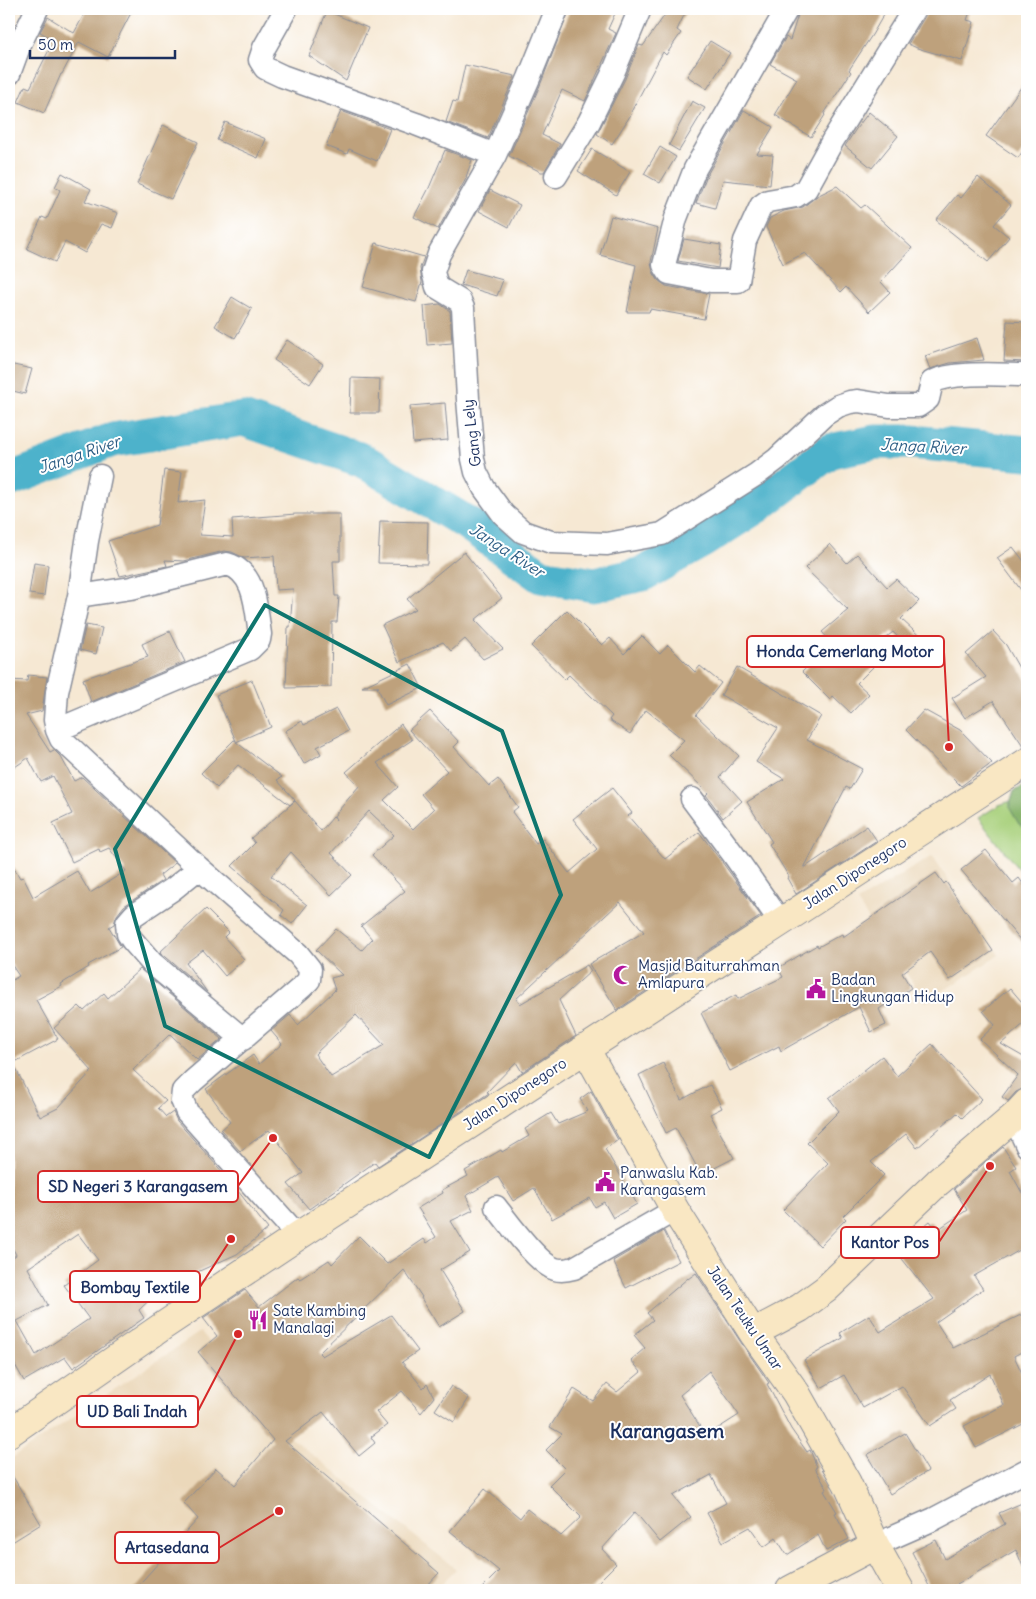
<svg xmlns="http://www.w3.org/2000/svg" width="1036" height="1599" font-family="Delius,sans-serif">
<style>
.built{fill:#ebd8ba}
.green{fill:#a8d07b;stroke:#62806c}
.forest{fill:#86b26b;stroke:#507064}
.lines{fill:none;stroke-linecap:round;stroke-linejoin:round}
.river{stroke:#4db2cb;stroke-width:35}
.building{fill:#bea17b;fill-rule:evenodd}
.street-casing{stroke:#888c98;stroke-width:25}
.secondary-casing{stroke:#888c98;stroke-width:30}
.street{stroke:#fff;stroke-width:22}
.secondary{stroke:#f9e7c3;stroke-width:28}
.marked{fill:none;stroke:#0f766e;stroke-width:4;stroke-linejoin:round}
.labels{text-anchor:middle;stroke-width:4;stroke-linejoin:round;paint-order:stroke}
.street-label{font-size:15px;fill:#1b2f5e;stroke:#fff}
.poi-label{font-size:15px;fill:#1b2f5e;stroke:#fff;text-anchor:start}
.water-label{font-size:16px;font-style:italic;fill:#2c5d84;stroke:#fff}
.district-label{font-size:20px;font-weight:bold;fill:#1b2f5e;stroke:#fff}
.leader{fill:none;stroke:#d62828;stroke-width:2}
.callout-dot{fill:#d62828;stroke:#fff;stroke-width:2}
.callout{fill:#fff;stroke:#d62828;stroke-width:2}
.callout-label{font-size:16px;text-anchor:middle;font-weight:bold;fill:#1b2f5e}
</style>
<rect width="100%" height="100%" fill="#fff"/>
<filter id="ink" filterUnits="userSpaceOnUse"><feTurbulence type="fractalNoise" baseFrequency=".02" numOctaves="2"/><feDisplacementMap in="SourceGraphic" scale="10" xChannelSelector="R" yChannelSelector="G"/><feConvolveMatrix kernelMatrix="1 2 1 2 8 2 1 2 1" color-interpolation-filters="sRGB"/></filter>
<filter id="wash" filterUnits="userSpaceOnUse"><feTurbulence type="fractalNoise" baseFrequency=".0096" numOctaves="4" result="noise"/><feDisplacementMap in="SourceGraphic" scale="20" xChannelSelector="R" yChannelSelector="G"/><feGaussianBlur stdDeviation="1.12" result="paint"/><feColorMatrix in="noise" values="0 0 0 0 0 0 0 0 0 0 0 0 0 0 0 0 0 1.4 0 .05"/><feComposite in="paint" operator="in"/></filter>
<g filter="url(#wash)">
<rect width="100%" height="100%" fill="#f6e8d3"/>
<path class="built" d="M932 856 999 955 926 1002 857 902Z
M253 1050 354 1177 293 1221 192 1102 203 1085Z
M200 1332 289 1436 456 1569 435 1590H9V1460Z"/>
<path class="green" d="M1014 800H1027L1026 879 978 818 999 805Z"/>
<path class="forest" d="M1027 785V828L1019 824 1009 807 1014 791Z"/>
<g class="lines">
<path class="river" d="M9 480 112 440 243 419 362 460 467 523 541 576 594 585 643 574 702 541 757 506 830 451 876 442H912L1027 453"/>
</g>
<g id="blocks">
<path class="building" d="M87 9H133L108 57 79 42 62 74H61L44 113 18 102 25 86 30 88 54 40 40 32 48 17 74 33Z
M570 9H617L608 29 616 33 585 101 562 90 542 135 560 144 544 172H541L509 156 541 83Z
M669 9H687L677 30 681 33 666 55 663 52 631 112 632 113 612 144 597 134 625 79 639 45 643 46Z
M800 9H887L872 35 849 70 851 72 824 114 825 115 811 137 775 115 797 79 770 64 786 37 790 40Z
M927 9H971L967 20 974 22 962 61 917 48 908 44 925 16Z
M327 11 368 28 346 81 309 56Z
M710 41 730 53 707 89 687 76Z
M465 65 515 76 488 138 446 122 453 101 457 102Z
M1027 79V145L1018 158 986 136Z
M692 101 705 108 679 151 669 145Z
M744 110 773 127 757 154 773 155 770 185 723 180 715 208 696 203 707 175Z
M341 111 390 129 377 161 349 149 347 154 326 146Z
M869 112 898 136 872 168 845 146 856 129Z
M225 122 266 139 258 158 217 140Z
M163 125 198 142 171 199 137 184Z
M660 147 676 157 660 183 644 174Z
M592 149 630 172 616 195 578 171Z
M445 150 472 160 466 177H467L438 229 414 217 429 188Z
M62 173 91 189 85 201 118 213 112 228 101 224 85 253 65 242 55 262 27 249 42 217 47 219 60 190 55 187Z
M978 177 1011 205 994 225 1009 237 988 262 936 220 957 195 961 198Z
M837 186 861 208 865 205 912 248 881 282 890 292 869 312 846 287 841 292 805 253 783 264 766 227 770 218 784 211 803 207 817 196Z
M490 190 520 205 509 227 479 211Z
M611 216 658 229 651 262 653 272 658 280 666 286 709 294 704 319 650 309 649 312H627L636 265 600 255Z
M684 239 721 245 718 268 678 261Z
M376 243 424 257 420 268 422 282 416 302 363 287Z
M466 270 503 280 497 296 461 285Z
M232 297 252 309 235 338 215 326Z
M440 304 450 311 452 343 427 345 424 306Z
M1007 321 1027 322V362L1004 361Z
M977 338 984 360 950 363 930 369 925 356Z
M287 340 323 364 310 384 274 360Z
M9 364 32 369 25 394 9 390Z
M351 378 380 379 379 413H350Z
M445 403 448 440 413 443 410 406Z
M164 470 182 472 178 503 205 500 200 535 233 537 232 519 296 514H340V561H333L335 596H339L337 622H332L331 687 286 688 288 627H290L293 589 276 590 274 556 244 558 232 552 224 551 184 561 165 560 167 566 120 576 108 541 157 525Z
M380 521 428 522 427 564 378 563Z
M830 544 847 563 857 554 887 587 896 579 919 601 901 619 926 642 915 653 893 632 863 656 873 667 857 683 869 694 851 713 833 696 830 700 802 672 832 643 822 632 848 610 805 568Z
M1013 547 1027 565V598L997 558Z
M464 552 502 598 475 620 503 649 483 659 465 639 451 651 443 642 399 662 382 625 416 609 407 599Z
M34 563 48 565 44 596 29 594Z
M567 610 602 645 610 638 624 654 642 636 660 654 668 645 695 672 700 666 721 683 696 715 739 756 720 777 742 801 723 818 706 795 708 793 669 755 684 740 646 710 630 734 609 720 612 716 569 675 565 679 531 646Z
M86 625 102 628 96 654 80 650Z
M170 631 185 662 91 702 83 679 148 657 142 644Z
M993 631 1006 645 1027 682V747H1024L993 701 965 718 952 698 986 677 966 654Z
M410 664 422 688 386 705 377 687H379H362Z
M737 667 821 716 807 740 862 769 850 789 846 787 804 868 867 826 877 841 796 894 787 878 789 877 769 844 772 842 747 802 784 779 756 762 778 728 721 695Z
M28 675 47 677 42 711 26 715 50 752 54 750 61 757 74 781 82 777 175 863 160 875 163 880 124 906 117 915 114 924 109 927 121 947 88 965 89 967 61 984 62 986 36 1000 58 1039 13 1063 40 1117 58 1108 92 1071 54 1028 79 1006 84 1011 104 993 108 998 140 969 222 1039 197 1060 170 1034 133 1070 166 1101 158 1108 166 1117 173 1112 177 1121 234 1185V1186L268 1229 237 1254 162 1288 139 1310 144 1318 73 1368 65 1357 24 1381 9 1354V1260L16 1255 9 1240V982L19 976 9 961V860L20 878 23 877 33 897 77 871 90 893 126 871 109 848 100 852 99 849 72 862 53 823 72 814 53 776 41 782 28 758 9 771V680L27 681ZM78 1234 98 1260 64 1285 89 1319 36 1355 17 1321 48 1305 28 1268Z
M252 680 271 727 236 742 282 777 277 780 295 800 290 805 238 765 217 788 201 773 234 740 236 741 216 695Z
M336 709 348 731 317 747 321 754 304 764 285 731 302 721 304 725Z
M924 710 960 730 992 763 961 786 906 730Z
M430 711 459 742 454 747 489 786 498 779 518 807 512 812 536 844 543 839 569 873 597 849 573 819 612 788 632 813 628 816 665 859 699 832 722 862 761 916 617 1010 589 964 644 932 620 902 516 999 520 1004 587 965 591 971 559 1000 576 1036 522 1072 516 1062 487 1092 489 1093 378 1166 375 1162 309 1209 288 1184 303 1173 269 1130 240 1151 221 1130 230 1122 206 1089 253 1055 259 1064 282 1044 271 1031 290 1015 298 1025 335 990 331 978 342 975 316 950 336 929 362 950 372 939 361 926 405 891 372 855 394 835 369 811 331 853 352 875 331 895 291 852 271 876 307 905 292 924 281 915 284 910 232 866 255 843 251 838 295 801 321 831 333 817 336 820 334 816 359 786 346 772 401 724 412 740 377 763 398 787 384 800 413 829 434 809 421 794 447 771 409 730ZM356 1015 384 1045 331 1077 315 1054Z
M986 850 1013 883 1019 878 1027 889V948L961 870Z
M936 873 944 884 946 882 993 951 950 980 930 952 902 973 911 988 879 1009 886 1025 871 1032 859 1007 781 1051 779 1046 730 1071 701 1013 736 995 738 999 783 977 778 968 817 945 818 947 842 934 843 937Z
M206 909 229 932 224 937 244 959 225 976 203 950 186 963 207 992 160 952Z
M1010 988 1027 1008V1021L1001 1044 1027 1059V1086L1026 1088 1016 1092 1008 1101 1002 1097 1018 1075 980 1039 995 1025 983 1011Z
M932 1044 982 1099 962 1118 957 1113 917 1148 906 1134 871 1162 884 1175 843 1216 846 1219 820 1246 783 1210 828 1163 807 1143 839 1111 829 1098 882 1056 897 1076Z
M663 1063 681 1100 710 1085 722 1108 710 1114 734 1158 701 1175 676 1128 666 1133 639 1075Z
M591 1091 618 1140 605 1149 637 1204 613 1218 604 1202 595 1207 590 1198 552 1219 534 1188 513 1201 498 1177 466 1196 473 1210 451 1221 470 1252 440 1270 465 1311 439 1327 421 1298 422 1297 404 1270 319 1353 322 1356 391 1315 418 1351 402 1362 423 1388 427 1384 434 1397 421 1413 402 1391 376 1412 387 1425 371 1437 375 1443 359 1456 323 1412 285 1441 439 1573 423 1590H134L198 1519 184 1503 216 1468 235 1485 273 1440 198 1352 217 1336 203 1318 245 1290 259 1307 298 1277 300 1279 329 1260 332 1264 359 1236 387 1264 424 1239 427 1243 436 1237 418 1208 443 1193 442 1190 468 1176 465 1171 501 1150 502 1152 529 1136 525 1129 551 1113 558 1124 588 1111 580 1099Z
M1003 1147 1016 1167 1010 1171 1027 1202V1246L974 1276 983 1289 936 1322 953 1348 1027 1312V1349L1014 1356 1027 1384V1422L976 1448 964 1426 1004 1405 990 1374 950 1400 956 1409 930 1426 902 1386 863 1408 844 1375 821 1388 804 1360 843 1338 840 1333 869 1315 880 1332 934 1299 895 1250 930 1221 937 1230 967 1210 954 1189Z
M664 1231 679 1261 626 1288 613 1261Z
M696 1273 740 1341 769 1383 767 1384 791 1429 807 1452 810 1450 817 1467 815 1468 827 1489 824 1491 837 1512 835 1513 849 1539 826 1551 818 1535 787 1555 776 1538 764 1547 750 1527 723 1542 707 1513 726 1503 711 1475 673 1496 691 1517 660 1542 635 1512 602 1549 616 1564 590 1590H480L499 1571 450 1531 485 1489 520 1518 527 1509 561 1536 581 1517 549 1485 565 1469 546 1450 562 1434 550 1427 574 1389 593 1401 607 1384 617 1392 641 1372 631 1360 645 1348 634 1335 653 1320 647 1313 688 1278V1279ZM709 1371 739 1415 706 1436 680 1395Z
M451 1386 469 1398 454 1422 435 1410Z
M905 1433 928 1471 890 1494 867 1455Z
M9 1470 41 1524 9 1544Z
M1022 1503 1027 1514V1576L1016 1550 957 1584 960 1590H931L912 1552 936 1540 945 1559 1005 1524 999 1513Z"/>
</g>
</g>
<g filter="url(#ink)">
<use href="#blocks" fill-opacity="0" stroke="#888c98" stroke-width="1"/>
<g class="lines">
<defs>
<path id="street" d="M286 9 264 48 260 60 265 68 282 76 416 124 495 155
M557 9 529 78 495 155 439 254 433 272 437 287 460 301 463 308 468 399 473 459 476 472 484 488 503 514 523 532 551 542 607 544 662 534 757 474 777 459 824 415 838 406 850 402 858 401 889 406H918L928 399 932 382C954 371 1001 375 1027 375
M787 9 695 169 676 218 664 265 669 273 711 281H738L745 241 761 206 768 201 796 196 806 189 833 140 914 9
M9 74 20 44 37 9
M556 176 589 122 613 73 640 9
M100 476 87 541 79 596 57 692 55 720 57 730 61 739 72 749 199 868 298 954 310 969 309 980 302 987 193 1081 183 1091 182 1100 187 1112 298 1236
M57 730 250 649 259 640 260 634C256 609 256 572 227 564L131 588 79 596
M692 799 733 854 780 921
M199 868 173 889 134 915 127 923 128 934 132 940 152 963 243 1039
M1014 1117 1027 1146
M496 1207C508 1222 538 1264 555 1269 561 1271 567 1270 574 1268L675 1210
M875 1545 934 1519 1027 1470"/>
<path id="secondary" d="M585 1048 675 1210 753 1333 796 1393 847 1483 875 1545 900 1590
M753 1333 800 1308 826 1289 938 1182 1014 1117 1027 1103
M9 1433 163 1326 298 1236 1027 762
M790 1590 875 1545"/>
</defs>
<use href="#street" class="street-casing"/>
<use href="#secondary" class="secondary-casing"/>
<use href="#street" class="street"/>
<use href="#secondary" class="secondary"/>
</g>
</g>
<path class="marked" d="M265 605 502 731 561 895 429 1157 165 1026 115 849Z"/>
<defs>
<symbol id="mosque-bare" viewBox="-9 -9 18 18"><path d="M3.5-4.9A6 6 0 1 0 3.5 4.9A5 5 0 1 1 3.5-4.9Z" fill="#b5179e" stroke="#fff" stroke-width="2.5" paint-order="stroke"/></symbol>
<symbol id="civic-bare" viewBox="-9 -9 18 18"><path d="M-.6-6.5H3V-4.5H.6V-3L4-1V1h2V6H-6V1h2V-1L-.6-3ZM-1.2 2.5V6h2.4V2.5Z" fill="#b5179e" stroke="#fff" stroke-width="2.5" paint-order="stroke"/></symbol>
<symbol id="restaurant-bare" viewBox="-9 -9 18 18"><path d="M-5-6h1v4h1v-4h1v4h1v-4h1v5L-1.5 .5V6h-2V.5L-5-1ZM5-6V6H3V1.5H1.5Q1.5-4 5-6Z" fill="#b5179e" stroke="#fff" stroke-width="2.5" paint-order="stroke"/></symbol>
</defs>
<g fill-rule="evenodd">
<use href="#mosque-bare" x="609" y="961" width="28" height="28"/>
<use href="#civic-bare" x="802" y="975" width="28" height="28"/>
<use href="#civic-bare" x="591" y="1168" width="28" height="28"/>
<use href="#restaurant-bare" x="244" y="1306" width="28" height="28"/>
</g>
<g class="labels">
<g class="street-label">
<text transform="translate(472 433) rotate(-97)" y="5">Gang Lely</text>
<text transform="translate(855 873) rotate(-33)" y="5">Jalan Diponegoro</text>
<text transform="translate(515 1094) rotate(-33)" y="5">Jalan Diponegoro</text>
<text transform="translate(745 1318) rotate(56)" y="5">Jalan Teuku Umar</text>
</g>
<g class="poi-label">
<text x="638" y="971">Masjid Baiturrahman<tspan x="638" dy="17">Amlapura</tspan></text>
<text x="831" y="985">Badan<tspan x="831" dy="17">Lingkungan Hidup</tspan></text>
<text x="620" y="1178">Panwaslu Kab.<tspan x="620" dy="17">Karangasem</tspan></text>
<text x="273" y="1316">Sate Kambing<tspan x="273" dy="17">Manalagi</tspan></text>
</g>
<g class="water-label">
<text transform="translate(923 446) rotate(3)" y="6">Janga River</text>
<text transform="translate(79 454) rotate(-19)" y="6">Janga River</text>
<text transform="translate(507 550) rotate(33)" y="6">Janga River</text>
</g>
<g class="district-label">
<text x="667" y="1438">Karangasem</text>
</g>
</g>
<path class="leader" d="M949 747L944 652M273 1138L238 1186M990 1166L939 1242M231 1239L200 1287M238 1334L198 1411M279 1511L219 1548"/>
<g class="callout-dot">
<circle cx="949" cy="747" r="5"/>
<circle cx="273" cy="1138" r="5"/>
<circle cx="990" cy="1166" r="5"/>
<circle cx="231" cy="1239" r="5"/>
<circle cx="238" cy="1334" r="5"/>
<circle cx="279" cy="1511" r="5"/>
</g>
<g class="callout">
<rect x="747" y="636" width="197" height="31" rx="5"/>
<rect x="38" y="1171" width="200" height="31" rx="5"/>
<rect x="841" y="1227" width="98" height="31" rx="5"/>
<rect x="70" y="1271" width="130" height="31" rx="5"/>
<rect x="77" y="1396" width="121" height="31" rx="5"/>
<rect x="115" y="1532" width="104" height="31" rx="5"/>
</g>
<g class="callout-label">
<text x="845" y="657">Honda Cemerlang Motor</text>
<text x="138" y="1192">SD Negeri 3 Karangasem</text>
<text x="890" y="1248">Kantor Pos</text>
<text x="135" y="1293">Bombay Textile</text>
<text x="137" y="1417">UD Bali Indah</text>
<text x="167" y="1553">Artasedana</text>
</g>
<rect width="1036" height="1599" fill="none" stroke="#fff" stroke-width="30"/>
<path d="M30 50v8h145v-8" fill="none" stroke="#1b2f5e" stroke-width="2.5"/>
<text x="38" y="50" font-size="15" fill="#1b2f5e" stroke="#ffffff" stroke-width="4" paint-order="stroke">50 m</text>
</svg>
